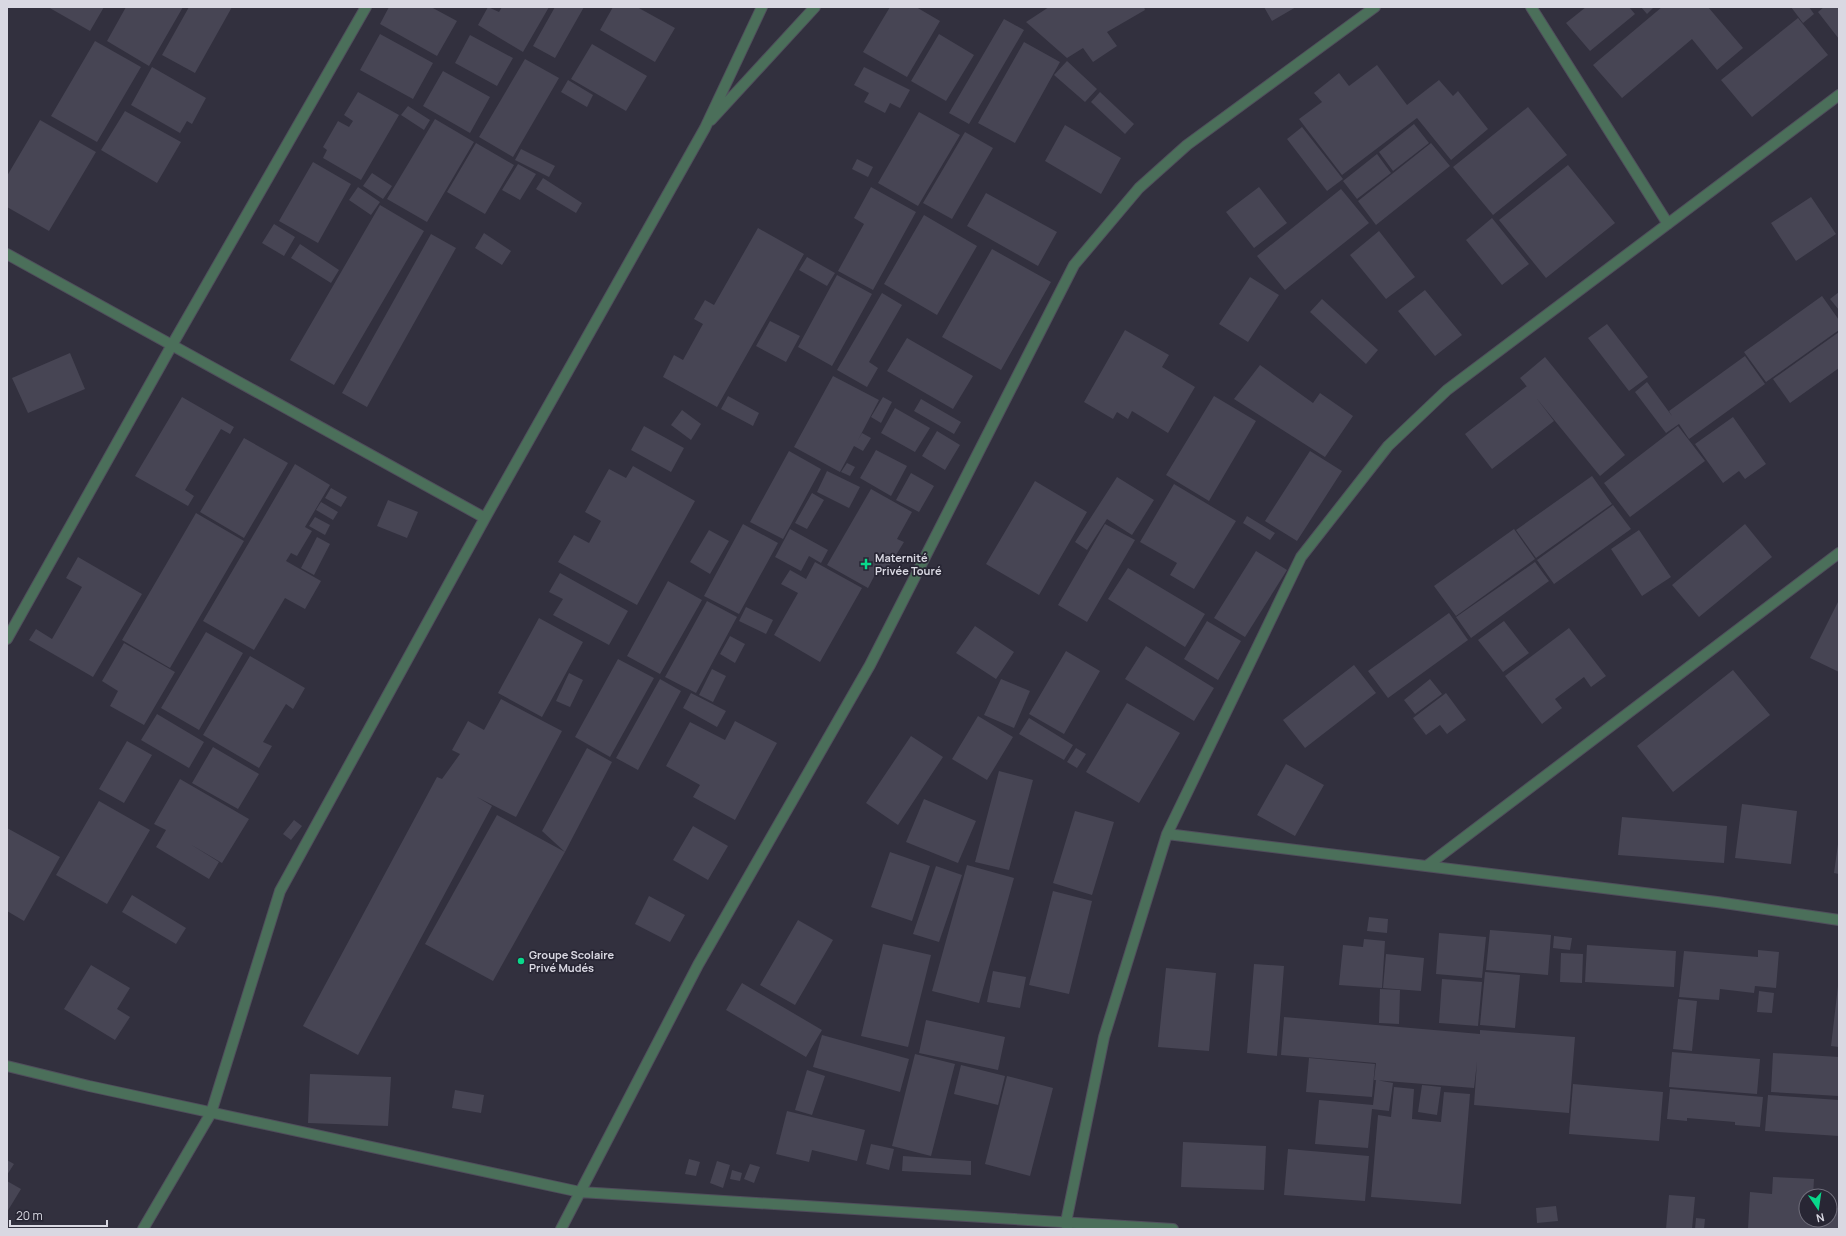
<svg xmlns="http://www.w3.org/2000/svg" width="1846" height="1236" font-family="Manrope,sans-serif">
<style>
.building{fill:#474554}
.lines{fill:none;stroke-linecap:round;stroke-linejoin:round}
.minor-casing{stroke:#504e5c;stroke-width:12}
.minor{stroke:#4b6f5a;stroke-width:10}
.poi-dot{fill:#09d98b;stroke:#282634;stroke-width:1.5}
.labels{text-anchor:middle;stroke-width:3.5;stroke-linejoin:round;paint-order:stroke}
.poi-label{font-size:11px;font-weight:bold;fill:#d9d8e2;stroke:#282634;text-anchor:start}
</style>
<rect width="100%" height="100%" fill="#32303e"/>
<path class="building" d="M48 7H104L90 31Z
M126 7H183L149 66 107 41Z
M189 7H232L195 73 162 55Z
M389 7H431L457 21 437 56 380 24Z
M488 7 499 12 502 7H549L523 52 478 25Z
M555 7H584L555 58 533 46Z
M613 7H637L675 28 655 62 600 30Z
M890 7H916L940 21 907 77 863 52Z
M1049 7H1144L1145 10 1107 32 1117 46 1093 62 1083 48 1067 58 1026 22Z
M1264 7H1296L1272 21Z
M1586 7H1629L1635 14 1590 51 1566 23Z
M1641 7H1654L1647 14Z
M1662 7H1708L1743 48 1717 70 1692 39 1622 98 1593 65Z
M1791 7H1809L1814 14 1803 23Z
M1824 7H1839V39L1818 12Z
M1798 18 1828 55 1752 117 1721 80Z
M1004 19 1024 30 969 124 949 113Z
M380 34 433 63 413 99 360 70Z
M939 34 974 55 946 101 911 81Z
M470 35 513 58 497 86 455 63Z
M95 41 141 67 97 142 51 116Z
M1024 42 1060 62 1015 143 978 123Z
M592 44 647 76 626 111 571 79Z
M525 59 559 78 513 157 479 137Z
M1067 61 1097 89 1085 102 1054 75Z
M1377 65 1407 105 1439 80 1453 96 1458 91 1488 129 1451 160 1417 118 1342 175 1299 119 1322 102 1314 93 1339 73 1349 86Z
M152 67 206 98 192 124 187 121 180 133 131 105Z
M864 67 910 90 900 108 890 103 885 113 864 102 869 93 854 85Z
M443 71 490 97 470 133 423 106Z
M568 80 593 95 587 107 561 92Z
M358 92 399 115 361 180 323 158 327 150 323 147 338 121 349 127 353 121 344 115Z
M1100 92 1134 124 1125 134 1091 102Z
M408 106 430 120 424 130 401 115Z
M1528 107 1567 155 1493 215 1453 167Z
M125 111 181 142 157 183 101 150Z
M919 112 960 135 918 206 878 183Z
M435 119 474 142 427 222 387 199Z
M40 120 96 152 49 231 7 207V176Z
M1414 124 1429 143 1393 171 1379 152Z
M1065 125 1121 158 1101 194 1045 161Z
M1302 127 1343 179 1327 191 1287 139Z
M965 132 993 148 952 219 923 203Z
M476 143 514 165 485 214 447 192Z
M1431 143 1450 166 1376 225 1358 201Z
M521 149 555 166 549 177 515 160Z
M1377 154 1391 173 1357 199 1343 181Z
M857 159 873 167 868 177 852 169Z
M313 162 351 184 318 243 279 221Z
M518 164 536 174 520 200 502 190Z
M1568 165 1615 223 1546 278 1499 220Z
M372 173 392 186 383 199 363 186Z
M543 178 582 203 576 213 536 189Z
M358 187 380 202 371 215 349 200Z
M871 187 916 212 873 290 838 271 864 224 854 218Z
M1259 187 1287 223 1254 248 1226 212Z
M1341 189 1369 223 1285 290 1257 256Z
M986 193 1057 232 1038 266 967 226Z
M1811 197 1836 234 1796 261 1771 223Z
M380 205 424 231 334 385 290 360Z
M924 215 977 246 937 315 884 284Z
M1492 218 1529 264 1502 285 1466 240Z
M274 224 295 237 284 256 262 243Z
M758 228 804 254 717 407 663 377 674 355 683 360 703 324 694 319 705 300 714 305Z
M1379 231 1415 277 1386 299 1350 255Z
M484 233 511 251 502 265 475 248Z
M431 234 456 248 367 407 342 393Z
M300 244 339 270 331 283 291 258Z
M992 249 1051 282 1001 370 942 337Z
M807 257 835 273 827 286 799 270Z
M837 275 872 294 832 366 798 347Z
M1250 277 1279 295 1248 342 1219 324Z
M1425 290 1462 335 1435 356 1398 311Z
M1839 292V310L1830 299Z
M882 293 902 305 869 362 878 368 867 387 837 370Z
M1822 296 1839 320V330L1766 382 1744 352Z
M1322 299 1378 350 1366 364 1310 312Z
M770 321 800 336 786 362 756 346Z
M1607 324 1648 377 1629 391 1588 338Z
M1125 330 1169 355 1162 367 1195 387 1168 433 1132 411 1128 419 1117 412 1113 419 1084 402Z
M1839 332V368L1790 403 1773 379Z
M907 338 973 376 953 409 887 371Z
M70 353 85 389 28 413 12 378Z
M1745 356 1765 384 1689 439 1679 424 1666 433 1635 392 1647 382 1672 416 1669 411Z
M1545 357 1625 455 1600 476 1520 378Z
M1260 365 1313 403 1320 393 1353 416 1325 457 1234 399Z
M833 376 879 400 858 440 862 433 871 438 863 451 854 446 840 472 794 447Z
M1527 386 1554 421 1492 469 1465 434Z
M728 396 759 413 753 426 721 409Z
M1214 396 1256 421 1209 501 1166 475Z
M182 397 234 427 230 434 221 429 185 490 194 496 188 506 135 476Z
M883 397 892 402 881 423 871 417Z
M921 399 961 422 954 434 914 411Z
M895 408 930 428 915 452 881 433Z
M682 410 701 424 691 440 671 425Z
M1733 417 1766 464 1745 479 1739 471 1723 483 1695 444Z
M644 426 684 448 671 472 631 450Z
M1678 426 1705 461 1630 517 1604 483Z
M937 431 960 445 945 470 922 456Z
M244 438 288 463 244 538 200 512Z
M876 450 907 466 891 496 860 478Z
M789 451 821 469 783 539 750 522Z
M1310 451 1342 471 1297 541 1265 521Z
M847 463 855 467 850 476 841 472Z
M295 464 330 485 305 527 312 531 297 556 291 553 286 561 321 581 305 609 285 598 254 650 203 621Z
M633 466 695 501 637 605 558 562 574 535 589 543 601 521 585 512 609 469 626 478Z
M827 471 860 487 849 508 817 492Z
M911 473 934 486 919 512 896 500Z
M1592 476 1612 504 1536 558 1516 530Z
M1117 477 1154 500 1132 535 1107 519 1087 550 1075 542Z
M1035 481 1087 512 1039 595 986 564Z
M1174 484 1236 521 1194 589 1170 575 1177 563 1140 542Z
M331 488 347 497 341 507 325 498Z
M871 489 912 512 897 539 904 542 885 573 878 569 868 588 827 565Z
M812 493 824 500 807 529 795 523Z
M388 500 418 512 407 538 377 526Z
M321 502 338 512 333 520 316 510Z
M1613 505 1631 529 1554 584 1537 560Z
M196 513 244 541 170 668 122 640Z
M1247 516 1275 533 1270 540 1243 523Z
M315 517 330 525 325 535 309 526Z
M743 524 778 543 739 614 704 596Z
M1105 524 1135 540 1087 622 1058 605Z
M1745 524 1772 557 1699 617 1672 585Z
M790 529 828 550 821 563 809 556 801 571 775 557Z
M1514 529 1535 559 1456 616 1434 586Z
M709 530 729 541 710 574 690 562Z
M1639 530 1671 577 1642 596 1611 549Z
M317 537 330 544 314 575 301 568Z
M1256 551 1287 570 1245 637 1214 618Z
M78 557 142 594 93 677 29 640 36 629 52 639 82 587 66 578Z
M815 562 862 588 820 662 774 635 798 593 781 584 790 570 806 579Z
M1535 562 1549 581 1471 638 1456 617Z
M1128 568 1205 614 1185 647 1108 599Z
M560 573 628 611 609 645 553 615 563 599 549 592Z
M668 581 702 600 660 674 627 656Z
M1839 600V672L1810 658Z
M707 601 737 617 696 693 665 677Z
M746 607 773 620 766 634 739 621Z
M1449 613 1468 640 1388 698 1368 671Z
M539 618 583 642 542 717 498 693Z
M1207 621 1241 641 1218 680 1184 659Z
M1504 621 1529 653 1503 672 1478 640Z
M975 626 1014 652 996 679 956 653Z
M1569 628 1606 676 1591 687 1584 677 1555 699 1562 708 1542 724 1505 676Z
M206 632 243 653 199 730 161 708Z
M730 636 745 644 735 663 720 654Z
M124 643 175 672 144 725 110 706 118 691 102 681Z
M1146 646 1214 688 1194 721 1125 679Z
M1066 651 1100 671 1064 734 1029 714Z
M250 656 305 688 293 709 286 704 263 742 272 746 259 768 203 735Z
M618 659 654 678 610 757 575 737Z
M1354 665 1376 693 1305 748 1283 720Z
M712 669 726 676 713 702 699 695Z
M1733 670 1770 715 1673 792 1637 746Z
M569 673 583 680 570 707 556 701Z
M660 679 681 691 638 770 616 758Z
M1001 679 1030 691 1014 728 984 715Z
M1430 679 1442 694 1415 714 1404 700Z
M691 693 726 711 717 727 683 708Z
M1446 693 1466 720 1447 734 1440 725 1426 735 1413 718Z
M501 699 562 731 516 817 477 797 492 806 358 1055 303 1026 437 777 442 779 460 754 452 750 468 721 484 730Z
M1127 703 1180 733 1139 803 1086 772Z
M157 714 204 742 189 768 141 740Z
M978 716 1013 737 987 780 952 759Z
M1029 718 1073 745 1064 760 1019 734Z
M735 721 777 743 735 820 693 797 700 785 666 766 690 722 725 740Z
M911 736 943 757 898 825 866 803Z
M127 741 152 755 124 803 99 789Z
M213 747 259 774 238 809 192 783Z
M587 748 612 762 565 852 542 831Z
M1076 748 1086 754 1077 768 1067 762Z
M1286 764 1324 785 1295 836 1257 815Z
M999 771 1033 780 1009 870 975 862Z
M180 779 249 819 222 863 190 844 219 862 209 879 156 847 166 830 154 824Z
M924 799 976 821 958 863 906 842Z
M99 801 150 830 107 904 56 875Z
M1742 804 1797 811 1791 864 1735 858Z
M1075 811 1114 822 1092 895 1053 883Z
M497 815 565 852 493 981 425 944Z
M1622 817 1727 826 1724 863 1618 855Z
M294 820 302 826 291 840 283 834Z
M693 826 728 846 708 880 673 860Z
M7 828 60 857 24 921 7 911Z
M1838 844H1839V874L1834 873Z
M890 852 930 866 912 921 871 907Z
M967 865 1014 878 979 1003 932 991Z
M936 866 962 875 939 942 913 934Z
M1053 891 1092 901 1069 994 1029 985Z
M132 895 186 928 176 944 122 912Z
M649 896 685 915 670 942 635 924Z
M1369 917 1388 919 1387 933 1367 931Z
M798 920 833 940 795 1005 760 985Z
M1490 930 1551 935 1548 975 1486 970Z
M1439 933 1486 937 1482 978 1436 974Z
M1554 936 1572 938 1570 950 1553 948Z
M1364 939 1385 941 1382 988 1339 985 1343 945 1363 947Z
M883 944 931 955 908 1047 861 1036Z
M1587 945 1676 951 1674 987 1585 982Z
M1758 950 1779 952 1776 988 1755 986 1754 993 1720 989 1719 1000 1679 997 1684 951 1758 957Z
M1561 953 1583 954 1582 983 1560 982Z
M1386 954 1424 958 1421 991 1383 988Z
M1254 964 1284 966 1277 1056 1247 1053Z
M91 965 130 988 117 1009 130 1017 115 1040 64 1009Z
M1166 968 1216 973 1209 1051 1158 1047Z
M993 971 1026 977 1020 1008 987 1002Z
M1485 972 1520 975 1515 1028 1480 1025Z
M1442 979 1482 982 1478 1026 1439 1023Z
M742 983 822 1030 806 1057 726 1010Z
M1838 986H1839V1047L1831 1046Z
M1380 989 1400 990 1399 1024 1379 1023Z
M1759 991 1774 993 1772 1013 1757 1012Z
M1678 999 1697 1001 1692 1051 1673 1049Z
M1284 1017 1480 1034V1030L1575 1037 1569 1113 1474 1105 1477 1062 1474 1088 1374 1080 1376 1063 1281 1055Z
M926 1020 1005 1037 998 1070 919 1053Z
M822 1035 909 1059 900 1092 813 1067Z
M1672 1052 1760 1059 1757 1094 1669 1087Z
M1773 1053 1839 1057V1096L1771 1092Z
M915 1054 955 1064 931 1156 892 1146Z
M1309 1058 1375 1064 1372 1097 1306 1092Z
M961 1065 1005 1076 998 1105 954 1094Z
M807 1070 825 1076 812 1115 795 1110Z
M310 1074 391 1077 388 1126 308 1123Z
M1007 1076 1053 1088 1030 1176 985 1164Z
M1376 1080 1393 1083 1389 1111 1372 1109 1368 1148 1315 1144 1319 1100 1373 1105Z
M1573 1084 1663 1092 1659 1141 1569 1134Z
M1422 1085 1441 1087 1437 1115 1418 1112Z
M1394 1087 1414 1089 1412 1119 1441 1122 1444 1092 1470 1094 1461 1204 1371 1197 1378 1115 1391 1117Z
M1670 1089 1763 1097 1760 1127 1735 1125V1122L1687 1118V1121L1667 1119Z
M455 1090 484 1095 481 1113 452 1108Z
M1768 1095 1839 1100V1136L1765 1131Z
M787 1111 865 1130 857 1161 812 1150 809 1162 776 1154Z
M1183 1142 1266 1146 1264 1190 1181 1187Z
M871 1144 894 1149 889 1170 866 1164Z
M1288 1149 1369 1156 1365 1201 1284 1195Z
M903 1156 971 1161V1175L902 1171Z
M689 1159 700 1162 696 1176 685 1174Z
M7 1160 14 1164 7 1175Z
M717 1161 730 1165 723 1188 710 1183Z
M750 1164 760 1167 754 1183 744 1179Z
M732 1170 742 1173 740 1181 730 1179Z
M1773 1177 1814 1179 1813 1196H1806V1220H1830V1207L1839 1208V1229H1748L1750 1192 1772 1194Z
M7 1181 21 1189 7 1212Z
M1669 1195 1695 1197 1692 1229H1666Z
M1556 1206 1558 1221 1537 1223 1536 1208Z
M1696 1218 1705 1219 1704 1229H1695Z"/>
<g class="lines">
<defs>
<path id="minor" d="M1531 7 1668 224
M711 120 815 7
M7 254 485 518
M7 639 172 345 366 7
M1167 834 1717 902 1839 920
M1428 865 1839 553
M7 1066 89 1086 580 1192 1173 1229
M143 1229 211 1113 280 891 485 518 705 128 762 7
M561 1229 698 965 870 665 1074 265 1139 188 1187 145 1375 7
M1067 1229 1066 1222 1104 1037 1167 834 1301 557 1388 446 1447 390 1839 95"/>
</defs>
<use href="#minor" class="minor-casing"/>
<use href="#minor" class="minor"/>
</g>
<g class="poi-dot">
<path d="M864 558h4v4h4v4h-4v4h-4v-4h-4v-4h4z"/>
<circle cx="521" cy="961" r="4"/>
</g>
<g class="labels">
<g class="poi-label">
<text x="875" y="562">Maternité<tspan x="875" dy="13">Privée Touré</tspan></text>
<text x="529" y="959">Groupe Scolaire<tspan x="529" dy="13">Privé Mudés</tspan></text>
</g>
</g>
<rect width="1846" height="1236" fill="none" stroke="#d9d8e2" stroke-width="16"/>
<g transform="translate(1818 1208) rotate(167)"><circle r="19" fill="#282634" stroke="#6f6d7a"/>
<path d="M0-3L7 15L0 10L-7 15Z" fill="#09d98b"/>
<text y="-6" font-size="11" font-weight="bold" text-anchor="middle" fill="#d9d8e2">N</text>
</g>
<path d="M10 1220v6h97v-6" fill="none" stroke="#d9d8e2" stroke-width="2"/>
<text x="16" y="1220" font-size="12" fill="#d9d8e2" stroke="#282634" stroke-width="3" paint-order="stroke">20 m</text>
</svg>
